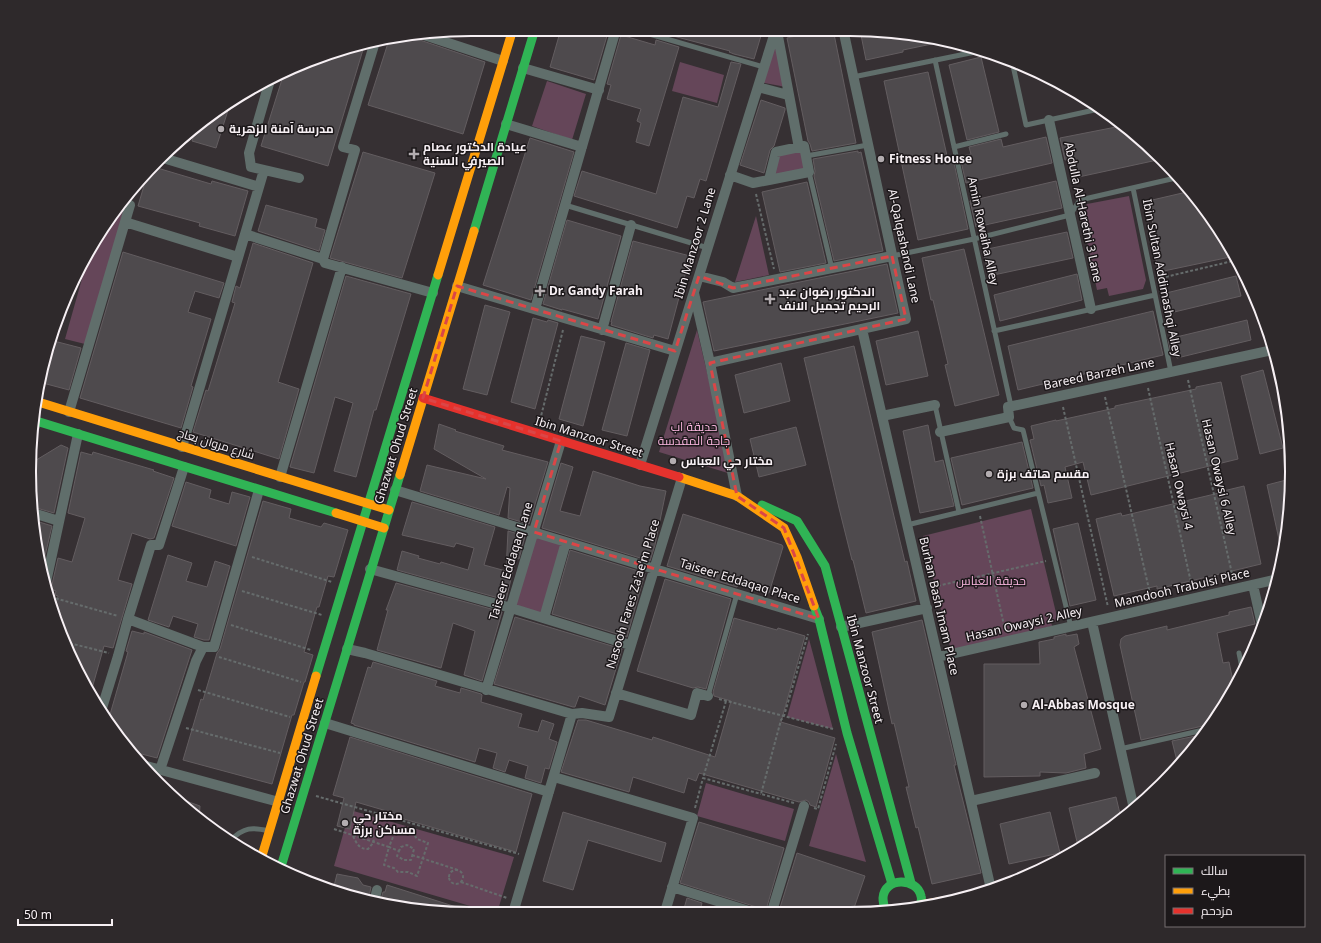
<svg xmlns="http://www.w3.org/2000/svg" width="1321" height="943" font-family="'Noto Sans',Cairo,sans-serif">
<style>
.green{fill:#654659}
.building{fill:#4e4a4d;stroke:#635d60}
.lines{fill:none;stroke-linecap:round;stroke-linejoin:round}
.path{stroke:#666c6c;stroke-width:2;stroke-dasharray:3 2;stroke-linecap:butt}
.lane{stroke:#606e6b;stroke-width:5}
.street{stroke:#606e6b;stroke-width:10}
.fast{stroke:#30b455;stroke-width:9}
.slow{stroke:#ff9f0a;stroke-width:9}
.jam{stroke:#e5322d;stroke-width:9}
.marked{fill:none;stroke:#db4647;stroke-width:3;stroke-dasharray:8 5;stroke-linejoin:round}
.poi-dot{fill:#b3adb0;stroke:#1c181a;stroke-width:1.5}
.labels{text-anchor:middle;stroke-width:3;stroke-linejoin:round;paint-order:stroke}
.poi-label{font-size:12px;font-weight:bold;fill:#f7f0f4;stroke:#1c181a;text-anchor:start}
.street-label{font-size:12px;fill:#f7f0f4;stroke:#1c181a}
.park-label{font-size:12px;fill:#feb9e3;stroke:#1c181a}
.rim{fill:none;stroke:#f7f0f4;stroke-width:2}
</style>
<rect width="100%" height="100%" fill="#363033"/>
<path class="green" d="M775 41 786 87 760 82Z
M680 62 724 75 717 103 672 91Z
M547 81 586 94 572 140 532 126Z
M803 149 807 171 773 177 779 154Z
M1129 196 1146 280 1143 289 1109 296 1107 288 1097 290 1081 212 1087 204Z
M121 206 125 207 85 344 65 339 89 254Z
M756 216 769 275 735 282Z
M697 330 731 474 659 452Z
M1031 509 1058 621 1051 622 1052 626 951 651 923 536Z
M534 532 566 542 544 618 511 608Z
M809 639 833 729 787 717Z
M836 754 866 862 809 846Z
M706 783 794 809 785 841 697 816Z
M350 810 514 857 497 913H494L334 866Z"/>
<path class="building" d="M561 29H609L594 80 550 67Z
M659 29H763L754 59 734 54 729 52 730 51 658 32Z
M828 29H833L856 143 812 151 810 144 808 141 787 38Z
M860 30 936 38 946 41 903 50V52L866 60Z
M621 35 655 45 656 40 679 47 649 146 636 142 641 123 637 121 641 109 607 99 611 85 607 84Z
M411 37 485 62 463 134 368 105 389 40Z
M365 43 328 166 261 146 284 73 302 63 357 44Z
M981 57 999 132 967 140 949 65Z
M731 62 741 64 706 181 700 179 694 198 687 196 677 228 574 196 582 171 656 194 683 97 718 107Z
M928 72 948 160 953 158 968 229 918 240 884 81Z
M761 100 785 108V110L774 146 770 150 764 173 740 165Z
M231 101 216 148 192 141 196 130 226 103Z
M1115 120 1141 139 1162 159 1074 178 1070 159 1065 160 1060 138 1116 127Z
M1046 137 1052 163 966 183 960 157 971 154 969 147 1001 139 1003 147Z
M530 138 574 152 531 300 483 285Z
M858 151V153L861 152 883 251 834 261 814 176 815 171 813 159Z
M363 152 435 173 402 278 330 258Z
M154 167 211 184 212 181 248 191 235 236 199 226 200 223 138 206 148 172Z
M1056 181 1062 208 976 227 970 201Z
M807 182 826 263 780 272 762 192Z
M1191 191 1233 250 1235 256 1159 272 1152 243 1157 242 1148 201Z
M266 205 317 219 315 227 325 230 319 251 258 231Z
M567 220 621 236 598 319 562 309V310L543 304Z
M1067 232 1073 258 989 276 983 250Z
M633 241 690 256 668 339 654 335 653 338 611 325 612 322H611Z
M253 243 313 263 278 382 299 389 279 459 193 432 206 390 208 391 235 303 232 302 236 286 240 288Z
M964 249 999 395 955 406 945 365 948 364 933 300H931L922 258Z
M123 252 224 283 219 298 195 291 188 312 211 319 191 386 193 387 181 428 80 398Z
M887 264 898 313 714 351 703 302Z
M1077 274 1082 300 1000 321 994 295Z
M346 276 411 294 376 410H374L356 477 334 471 353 403 335 397 314 473 290 467Z
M1236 276 1241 296 1166 314 1162 294Z
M485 305 510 312 487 395 463 389Z
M1153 311 1163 355 1018 390 1008 346Z
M533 318 547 322 548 320 558 323 535 409 511 402Z
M1247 320 1251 340 1177 358 1175 353 1171 354 1168 339Z
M918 331 928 376 886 385 876 341Z
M581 336 605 342 583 426 559 419Z
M50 340 81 348 69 390 39 382 44 357Z
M626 343 650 350 627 436 602 430Z
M854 346 892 508 905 562 907 561 916 601 866 613 853 560H852L839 508 804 358Z
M781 363 790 401 744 413 735 375Z
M1263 370 1283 448 1260 454 1241 376Z
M1221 382 1238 459 1091 495 1083 462 1065 467 1072 498 1048 503 1044 485 1041 486 1030 440 1034 439 1031 426 1056 420V421L1115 408V406L1196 389V387Z
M439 424 456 430 455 431 504 446 502 450 548 462 529 524 508 518 510 488 507 487 499 515 420 491 427 465 486 479 434 449Z
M928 425 935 462 943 460 954 506 920 513 903 431Z
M796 427 806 465 759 477 750 439Z
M1022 442 1033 488 962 505 951 458Z
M61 445 68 448 54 513 33 507V462Z
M81 452 92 455 93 452 154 470 153 471 174 478 154 538 150 539 132 533 118 580 132 584 113 648 104 646 91 692 75 667 54 612 58 596 55 595 56 591 51 589 58 558 72 562 85 518 68 513Z
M561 463 573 467 560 511 580 516 593 471 640 486 666 491 655 545 650 561 542 528Z
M1290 479 1291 501 1282 553 1267 485Z
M186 482 211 490 209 498 229 504 232 492 250 497 236 546 172 526Z
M1244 486 1261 564 1157 589V586L1114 596 1096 519 1121 513 1122 516 1219 493V492Z
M263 501 291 509 289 518 321 527 324 523 348 530 334 577 328 576 319 607H317L304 652 313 655 305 682H304L294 715H292L272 784 183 760 201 699 203 700 217 653 220 649Z
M412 502 495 527 484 565 506 571 508 531 525 536 519 559 516 558 506 600 397 570 402 551 419 556 418 558 440 564 441 562 468 570 474 548 456 543 454 547 402 535Z
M683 514 782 545 783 547 769 593 738 583 737 587 667 566Z
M33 520 52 526 41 573 33 529Z
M1078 523 1096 600 1070 606 1053 529Z
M570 550 645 573 627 637 552 614Z
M168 555 192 563 186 581 207 587 215 561 230 566 209 640H204L194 637 198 624 173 616 169 627 148 620Z
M665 579 731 599 706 689 698 687 693 688 637 671Z
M396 583 502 612 482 681 464 675 475 631 453 623 441 668 377 650 388 610H386Z
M1271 603 1266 614 1264 604Z
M1251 607 1255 624 1217 633 1223 663 1229 662 1234 686 1210 726 1207 725 1141 740 1120 645 1121 639 1125 636 1167 626V630L1229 615V612Z
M515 617 622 649 605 705 579 696 575 707H573L494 684Z
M734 618 777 630 778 628 805 636 781 722 835 738 816 807 810 805 809 802 806 800 799 802 699 773 696 781 688 778 684 793 633 777 629 792 561 772 578 720H586L652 740 653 737 715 757 731 701 714 696 713 692Z
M922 620 956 765H954L981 873 932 884 918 827 916 828 906 787H909L894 723 892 724 872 632Z
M132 631 144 634V632L192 650 157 758 130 751 109 718 128 652 126 651Z
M1066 634V636L1077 634 1079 644 1074 647 1101 749 1084 754 1086 768 1066 773 1040 772V776L984 777V664H1040L1039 642 1054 639V637Z
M373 662 437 681 435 686 460 693 461 688 481 694 482 695 481 702 522 714 518 727 538 732 542 720 554 724 549 739 557 742 549 769 545 768 541 783 525 778 528 766 509 760 505 772 493 768 497 753 479 748 475 762 354 725V724L351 723 368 667 371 668Z
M1205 734 1200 741 1178 765 1172 741Z
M350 737 532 794 516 852 397 817V814L356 802 350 829 337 826 344 798 333 795Z
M175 797 200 806 199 820 191 812Z
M1116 797 1121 818 1078 846 1069 808Z
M563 812 666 843 661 862 588 840 573 890 543 881Z
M1050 812 1060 853 1009 864 1000 824Z
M699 822 784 848 766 910 680 883Z
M797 853 865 876 853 911H779Z
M337 874 358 878 363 885 371 887 368 901 357 899 333 890Z
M387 885 469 911V913H443L380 903 383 892H385Z
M687 898 702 903 700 911 683 912Z"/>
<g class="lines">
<path class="path" d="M756 194 774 269
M1161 278 1237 260
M1188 380 1233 578
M1148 388 1192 587
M1105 397 1151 598
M1063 407 1108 607
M540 420 563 330
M980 516 1005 630
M252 557 332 582
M933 587 1046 561
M242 591 322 615
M51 597 118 616
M231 625 311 650
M65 642 109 653
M219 657 301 682
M198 690 290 717
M719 699 833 729
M726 701 703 778 761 794
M186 728 280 753
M316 796 519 854
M794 803 761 794 781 720 784 716 808 634
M695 808 703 778
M814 808 818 809 836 744
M334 829 389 847 384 865 394 868 398 872H408L417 876 428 843 417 839 413 833 402 834 395 832 389 847 399 851 397 856 404 860H411L414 849 407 845 401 847 399 851
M353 836C357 844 359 849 368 849L374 842 371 831C364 829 361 830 356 835
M412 855 458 870
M449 877a7 7 0 1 1 14 0a7 7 0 1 1-14 0Z
M461 882 507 898"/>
<path class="lane" d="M632 29 764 67
M935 60 1011 406
M1012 61 1026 125 1099 109
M853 77 980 51
M954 147 1006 134
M806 156 868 145
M809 172 832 269
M1133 188 1171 372
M565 205 708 248
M892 256 974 239 1070 215 1080 200 1180 177
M994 331 1155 295
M935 405 959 512
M1009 417 1014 428 1023 430 1071 627
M907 525 1038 493
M1239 653 1243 673
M708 696 737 594
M1120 749 1208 729
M231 840C244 827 252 827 269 831"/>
<path class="street" d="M777 31 799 148
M424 35 503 61
M523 68 599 90
M270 80 249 153 251 167 299 178
M758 87 788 95
M1049 120 1091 309
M506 124 582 147
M804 146 809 172 769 180 776 152Z
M163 158 259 187
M730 175 753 183 769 180
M125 222 238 257
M245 234 323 259 325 263 433 293
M323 259 355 150 343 147 375 42
M699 276 723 282 733 288 892 256
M457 286 675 351
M694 293 710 363 737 496
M535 309 616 29
M862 329 991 889
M602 330 631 225
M710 363 906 319 843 29
M69 412 130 205 123 203
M882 416 935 405
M940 432 1009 417 1008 407 1273 350
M33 433 36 421
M182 447 264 170
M640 465 776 29
M280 477 342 267
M395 490 819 619
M33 513 59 521
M370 569 511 608 630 645
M1253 585 1262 625
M45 587 78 434
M544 618 566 542
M128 619 203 647H214L259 490
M1092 622 1134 809
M841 627 927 608
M347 649 365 653 572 714 582 713 609 717 682 478
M938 657 1278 579
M486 690 561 441
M616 693 691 715 697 693 708 696
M102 708 118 656 128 619 151 545H159L184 467
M325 723 549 792
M139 764 279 802
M160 770 196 661 203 647
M554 777 693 818 665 912
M971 801 1095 773
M672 887 749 911
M374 902 377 890
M772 911 804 806
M513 913 572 714"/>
<path class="fast" d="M474 231 535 29
M33 420 336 513
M762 505 797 521 825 566 911 883
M814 606 819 619 847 733 892 884
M316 676 438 275
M280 870 400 475
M885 910C884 906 883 901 883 898 884 877 917 877 921 896 922 899 921 904 920 908"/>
<path class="slow" d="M438 275 513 29
M35 401 389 510
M400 475 474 231
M679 477 737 496 784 528 797 557 814 606
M336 513 384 528
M261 859 316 676
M921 905 972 896"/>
<path class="jam" d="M423 398 679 477"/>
</g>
<path class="marked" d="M892 256 906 319 710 363 737 496 784 528 819 619 534 532 561 441 423 398 457 286 675 351 699 276 733 288Z"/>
<g class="poi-dot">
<circle cx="221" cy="129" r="4"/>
<path d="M412 148h4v4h4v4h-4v4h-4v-4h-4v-4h4z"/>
<circle cx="881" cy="159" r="4"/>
<path d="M538 285h4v4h4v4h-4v4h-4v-4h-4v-4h4z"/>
<path d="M768 293h4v4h4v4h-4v4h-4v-4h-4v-4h4z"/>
<circle cx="673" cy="461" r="4"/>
<circle cx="989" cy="474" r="4"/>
<circle cx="1024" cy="705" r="4"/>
<circle cx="345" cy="823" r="4"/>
</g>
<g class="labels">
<g class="poi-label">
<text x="229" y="133">مدرسة آمنة الزهرية</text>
<text x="423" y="151">عيادة الدكتور عصام<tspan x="423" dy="14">الصيرفي السنية</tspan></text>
<text x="889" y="163">Fitness House</text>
<text x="549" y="295">Dr. Gandy Farah</text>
<text x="779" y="296">الدكتور رضوان عبد<tspan x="779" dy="14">الرحيم تجميل الانف</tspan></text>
<text x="681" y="465">مختار حي العباس</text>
<text x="997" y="478">مقسم هاتف برزة</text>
<text x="1032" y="709">Al-Abbas Mosque</text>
<text x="353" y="820">مختار حي<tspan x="353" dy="14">مساكن برزة</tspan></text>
</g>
<g class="street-label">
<text transform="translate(1083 212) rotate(78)" y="4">Abdulla Al-Harethi 3 Lane</text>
<text transform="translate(983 231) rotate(78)" y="4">Amin Rowaiha Alley</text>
<text transform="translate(695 243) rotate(-73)" y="4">Ibin Manzoor 2 Lane</text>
<text transform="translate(904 246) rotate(78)" y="4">Al-Qalqashandi Lane</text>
<text transform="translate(1162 278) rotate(79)" y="4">Ibin Sultan Addimashqi Alley</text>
<text transform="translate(1099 374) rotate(-12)" y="4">Bareed Barzeh Lane</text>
<text transform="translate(589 437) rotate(17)" y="4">Ibin Manzoor Street</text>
<text transform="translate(216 444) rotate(17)" y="4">شارع مروان بعاج</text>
<text transform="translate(396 446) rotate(-73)" y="4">Ghazwat Ohud Street</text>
<text transform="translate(1219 477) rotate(77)" y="4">Hasan Owaysi 6 Alley</text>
<text transform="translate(1179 486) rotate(77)" y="4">Hasan Owaysi 4</text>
<text transform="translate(511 561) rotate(-73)" y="4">Taiseer Eddaqaq Lane</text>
<text transform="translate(740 581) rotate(17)" y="4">Taiseer Eddaqaq Place</text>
<text transform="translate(1182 588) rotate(-13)" y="4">Mamdooh Trabulsi Place</text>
<text transform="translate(633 594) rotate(-73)" y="4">Nasooh Fares Za'ae'm Place</text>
<text transform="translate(939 606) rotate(77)" y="4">Burhan Bash Imam Place</text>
<text transform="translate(1024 624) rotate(-13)" y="4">Hasan Owaysi 2 Alley</text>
<text transform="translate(865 669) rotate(75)" y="4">Ibin Manzoor Street</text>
<text transform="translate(302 756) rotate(-73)" y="4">Ghazwat Ohud Street</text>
</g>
<g class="park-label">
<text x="694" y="431">حديقة اب<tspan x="694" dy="14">جاجة المقدسة</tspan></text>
<text x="991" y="585">حديقة العباس</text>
</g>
</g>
<path d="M0 0H1321V943H0ZM471 36H850A435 435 0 0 1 1285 471V472A435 435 0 0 1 850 907H471A435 435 0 0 1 36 472V471A435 435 0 0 1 471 36Z" fill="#2e292b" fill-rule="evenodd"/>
<path class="rim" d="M471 36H850A435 435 0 0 1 1285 471V472A435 435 0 0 1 850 907H471A435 435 0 0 1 36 472V471A435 435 0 0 1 471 36Z"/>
<rect x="1165" y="855" width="140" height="72" fill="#1c181a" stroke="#746e71"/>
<rect x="1173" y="868" width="20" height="6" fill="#30b455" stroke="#746e71"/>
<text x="1201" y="875" font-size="12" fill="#f7f0f4">سالك</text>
<rect x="1173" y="888" width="20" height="6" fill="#ff9f0a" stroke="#746e71"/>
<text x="1201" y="895" font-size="12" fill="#f7f0f4">بطيء</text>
<rect x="1173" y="908" width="20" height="6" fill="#e5322d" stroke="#746e71"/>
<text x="1201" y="915" font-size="12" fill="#f7f0f4">مزدحم</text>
<path d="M18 919v6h94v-6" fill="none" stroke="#f7f0f4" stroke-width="2"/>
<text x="24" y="919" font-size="12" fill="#f7f0f4" stroke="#1c181a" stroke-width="3" paint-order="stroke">50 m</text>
</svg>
